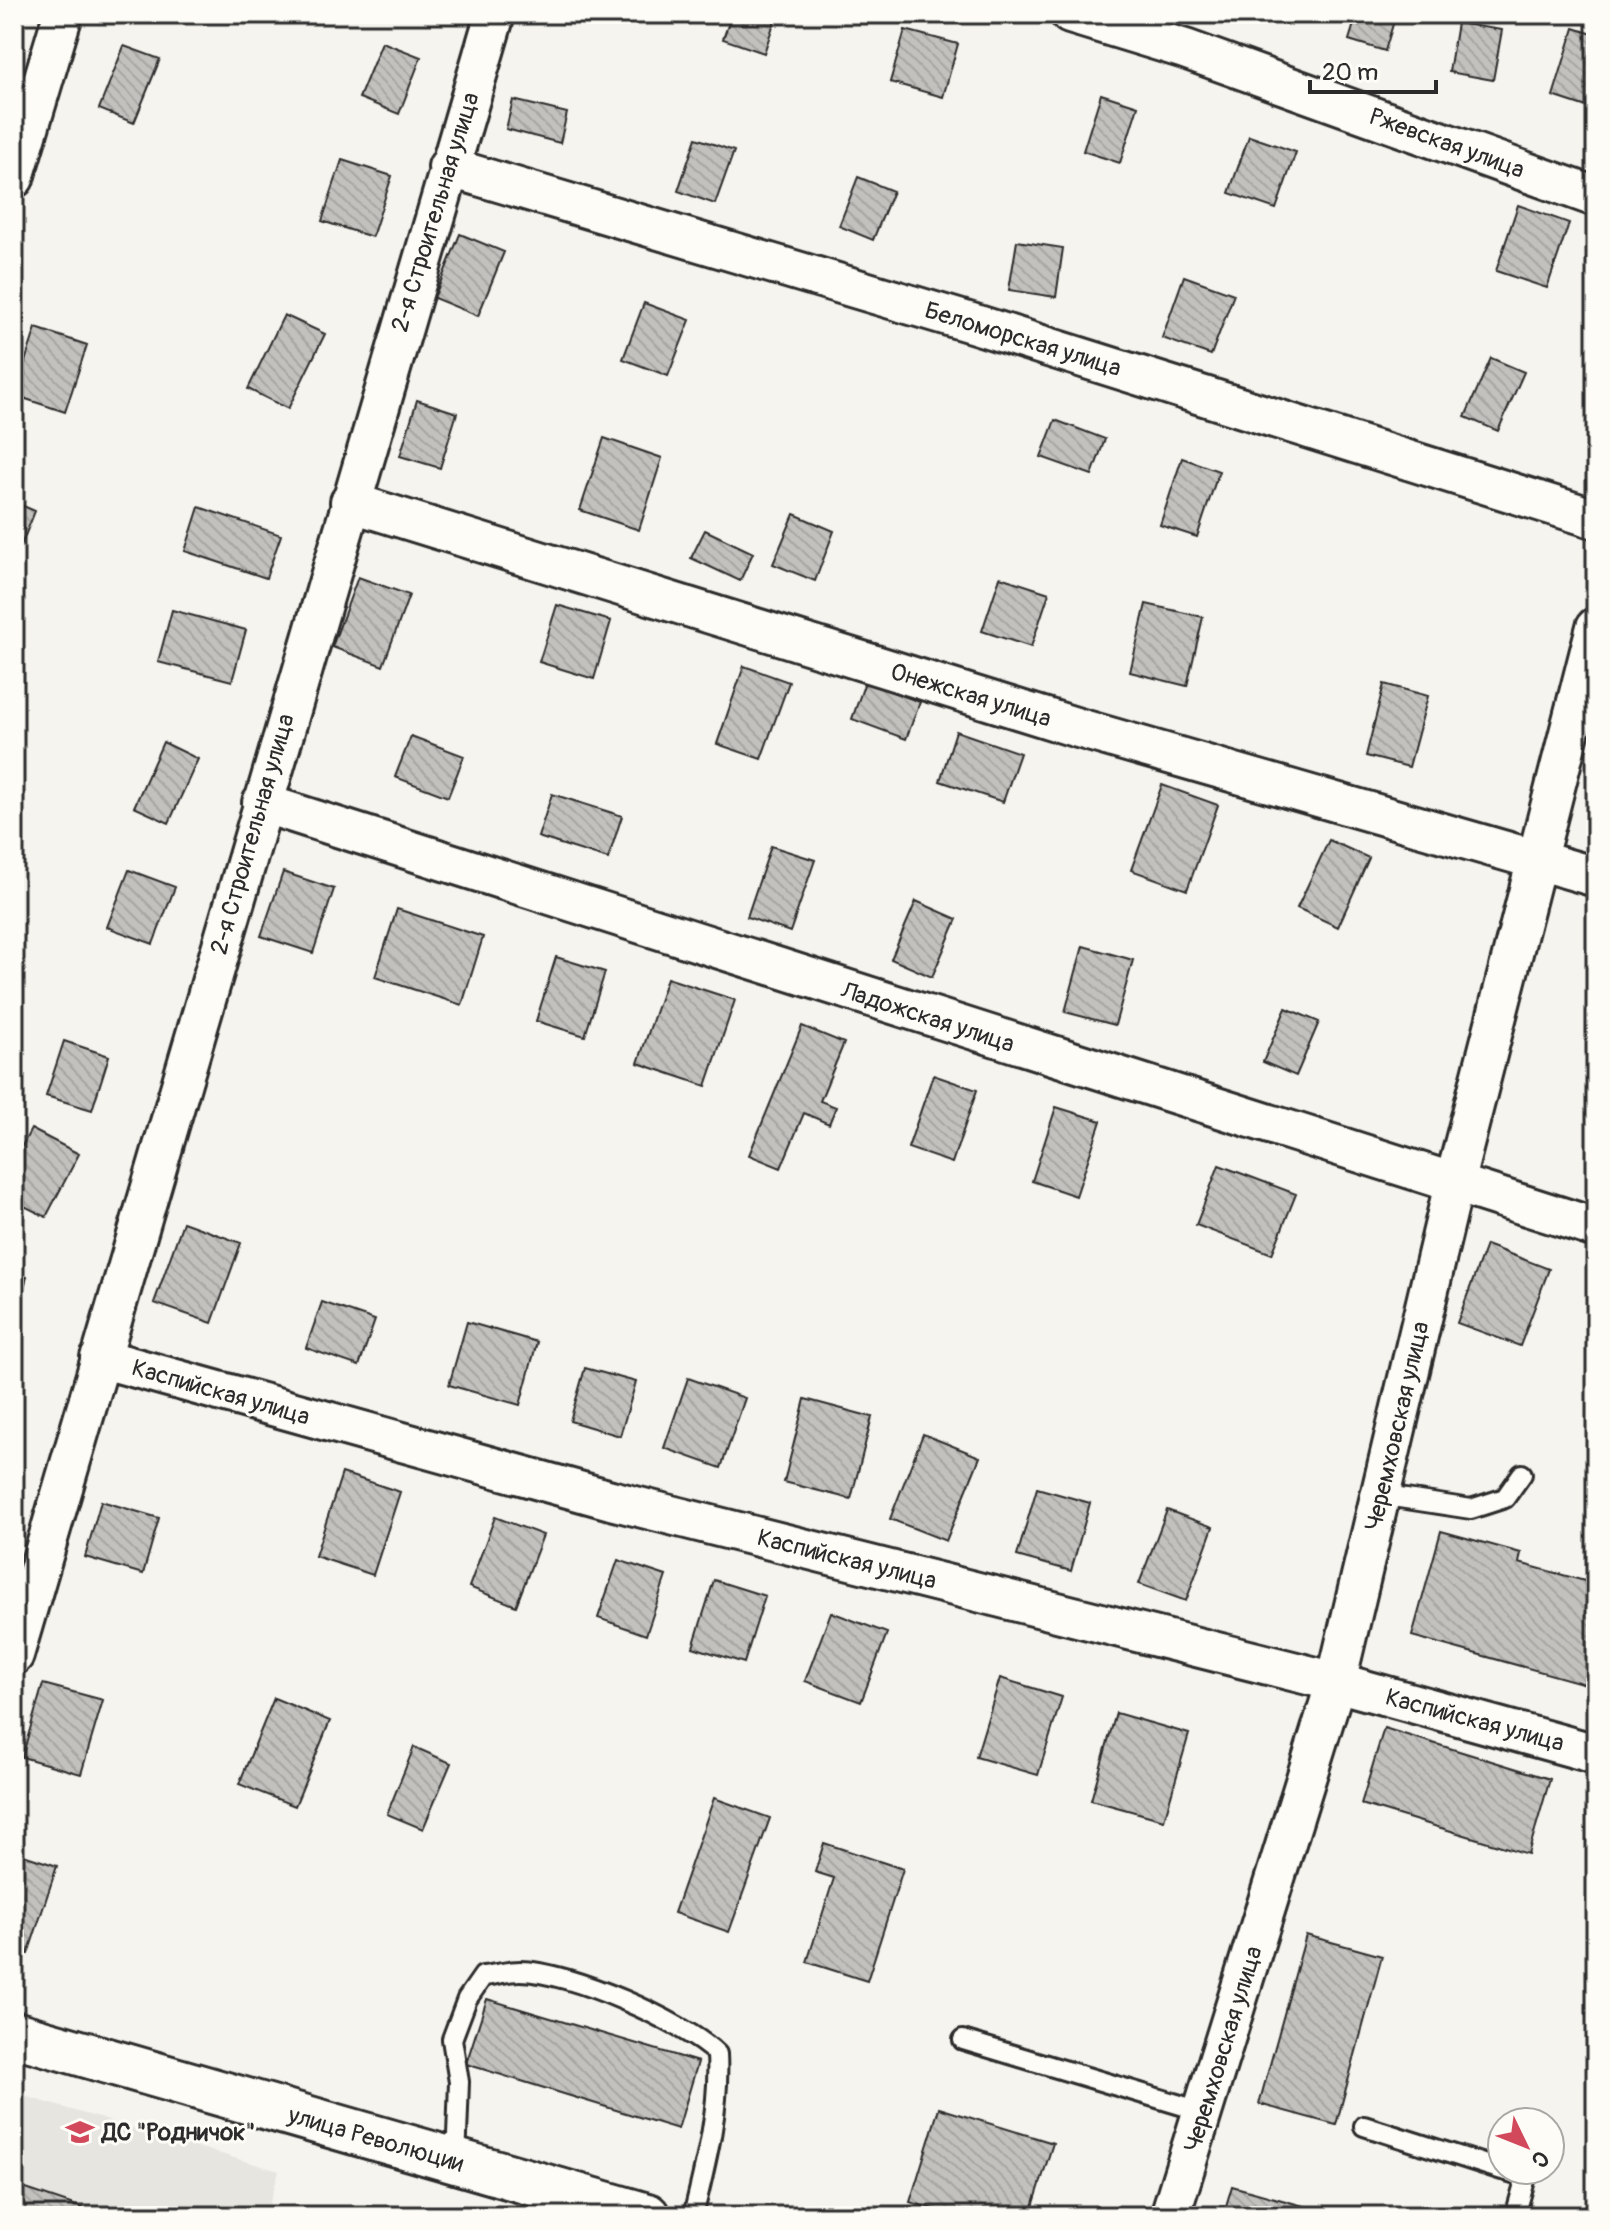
<svg xmlns="http://www.w3.org/2000/svg" width="1610" height="2230" font-family="Pangolin,sans-serif">
<style>
.built{fill:#e6e5e0}
.building{fill:url(#building-back-hatch);stroke:#2b2b2b;stroke-width:2}
.lines{fill:none;stroke-linecap:round;stroke-linejoin:round}
.lane-casing{stroke:#2b2b2b;stroke-width:24}
.street-casing{stroke:#2b2b2b;stroke-width:44}
.secondary-casing{stroke:#2b2b2b;stroke-width:50}
.lane{stroke:#fdfcf7;stroke-width:18}
.street{stroke:#fdfcf7;stroke-width:38}
.secondary{stroke:#fdfcf7;stroke-width:44}
.labels{text-anchor:middle;stroke-width:6;stroke-linejoin:round;paint-order:stroke}
.street-label{font-size:24px;fill:#2b2b2b;stroke:#fdfcf7}
.poi-label{font-size:24px;font-weight:bold;fill:#2b2b2b;stroke:#fdfcf7;text-anchor:start}
</style>
<defs>
<pattern id="building-back-hatch" width="6" height="6" patternUnits="userSpaceOnUse" patternTransform="scale(2)"><rect width="6" height="6" fill="#c2c1be"/><path d="M-1 5l2 2M0 0l6 6M5-1l2 2" fill="none" stroke="#a7a6a3"/></pattern>
</defs>
<rect width="100%" height="100%" fill="#f5f4ef"/>
<filter id="ink" filterUnits="userSpaceOnUse"><feTurbulence type="fractalNoise" baseFrequency=".0125" numOctaves="2"/><feDisplacementMap in="SourceGraphic" scale="16" xChannelSelector="R" yChannelSelector="G"/><feConvolveMatrix kernelMatrix="1 2 1 2 8 2 1 2 1" color-interpolation-filters="sRGB"/></filter>
<g filter="url(#ink)">
<path class="built" d="M14 2093 279 2171 266 2216H14Z"/>
<path class="building" d="M732 14H777L764 53 723 39Z
M1357 14H1396L1385 51 1349 40Z
M1457 23 1502 30 1493 80 1449 72Z
M1574 28 1596 35V110L1553 96Z
M905 30 958 44 943 97 890 82Z
M382 42 421 57 399 114 359 98Z
M124 46 160 59 134 123 99 109Z
M1101 94 1138 106 1120 163 1083 151Z
M513 100 567 113 560 143 506 129Z
M1249 136 1296 152 1276 209 1229 193Z
M696 138 734 151 715 204 678 191Z
M342 160 392 176 372 237 322 221Z
M858 177 893 191 873 240 839 226Z
M1518 205 1569 223 1547 288 1496 271Z
M460 234 504 252 478 316 434 298Z
M1017 241 1063 248 1056 297 1009 290Z
M1184 276 1234 294 1211 355 1162 338Z
M644 303 690 320 668 376 623 359Z
M284 315 325 334 288 409 248 389Z
M36 328 87 345 65 412 14 395Z
M1491 358 1524 372 1498 431 1465 417Z
M417 400 457 413 440 468 400 456Z
M1055 420 1105 439 1092 475 1041 457Z
M604 438 662 458 639 530 580 510Z
M1182 458 1219 471 1197 537 1160 525Z
M14 502 35 511 14 563Z
M199 507 281 535 266 578 185 551Z
M794 514 834 531 815 581 773 564Z
M705 530 753 553 740 581 691 558Z
M358 577 409 595 383 666 332 647Z
M1000 577 1049 593 1031 647 982 631Z
M1146 604 1203 617 1187 686 1130 672Z
M557 605 611 621 594 679 539 662Z
M172 610 246 630 232 681 158 662Z
M744 666 789 682 761 759 717 744Z
M865 682 920 702 906 739 852 719Z
M1384 684 1428 696 1409 767 1366 756Z
M956 731 1020 753 1003 802 940 781Z
M411 736 464 756 448 797 395 777Z
M163 742 198 759 169 823 134 807Z
M1162 785 1218 805 1187 890 1131 870Z
M552 794 622 816 608 859 538 837Z
M1329 840 1369 858 1338 927 1297 908Z
M771 846 815 860 790 932 747 917Z
M129 870 175 887 153 944 107 927Z
M283 872 334 889 313 953 261 936Z
M916 901 957 919 932 977 891 959Z
M397 909 483 937 462 1005 375 977Z
M1083 946 1133 960 1115 1025 1065 1012Z
M556 957 605 972 585 1036 536 1021Z
M667 978 735 1000 706 1086 638 1063Z
M1286 1008 1319 1022 1296 1076 1263 1062Z
M802 1026 844 1043 820 1101 836 1107 829 1124 804 1113 781 1168 749 1155Z
M64 1041 109 1056 92 1110 46 1096Z
M933 1075 977 1090 952 1163 908 1148Z
M1056 1107 1101 1121 1076 1196 1032 1181Z
M31 1129 79 1154 46 1217 14 1201V1161Z
M1219 1165 1296 1194 1272 1254 1196 1225Z
M183 1222 241 1243 212 1323 154 1303Z
M1486 1245 1549 1269 1520 1346 1457 1323Z
M14 1273 27 1277 14 1322Z
M322 1302 375 1320 359 1366 306 1348Z
M467 1322 537 1342 520 1405 449 1385Z
M585 1368 636 1382 620 1436 570 1421Z
M688 1378 745 1398 721 1468 664 1448Z
M805 1399 872 1417 851 1499 784 1482Z
M923 1434 980 1457 946 1541 890 1519Z
M342 1473 400 1492 373 1575 315 1556Z
M1037 1488 1090 1503 1071 1571 1017 1556Z
M101 1501 159 1518 143 1574 85 1557Z
M1167 1510 1213 1527 1186 1601 1139 1584Z
M495 1517 543 1535 516 1606 469 1587Z
M1441 1531 1521 1553 1519 1563 1596 1584V1687L1412 1636Z
M618 1560 666 1576 646 1635 598 1618Z
M714 1580 765 1596 744 1663 693 1647Z
M831 1612 887 1633 861 1702 805 1681Z
M1000 1678 1062 1697 1038 1775 976 1757Z
M43 1684 103 1700 81 1774 22 1757Z
M274 1698 330 1721 295 1806 239 1784Z
M1116 1713 1189 1734 1164 1820 1091 1800Z
M1384 1728 1550 1779 1528 1854 1361 1804Z
M414 1747 451 1763 423 1829 387 1814Z
M714 1798 770 1818 729 1932 674 1913Z
M824 1843 903 1869 867 1981 807 1962 834 1878 815 1872Z
M14 1852 57 1866 28 1954 14 1950Z
M1306 1935 1382 1956 1336 2125 1259 2104Z
M487 1999 698 2062 678 2129 466 2064Z
M939 2108 1053 2143 1030 2216H956L910 2202Z
M14 2185 92 2211 90 2216H14Z
M1232 2186 1339 2216H1223Z"/>
<g class="lines">
<defs>
<path id="lane" d="M1380 1495 1471 1509 1505 1498 1522 1474
M963 2040 1204 2112
M1364 2126 1502 2170
M456 2162 459 2082 452 2039 467 1999 483 1976C495 1975 508 1971 520 1971 568 1971 683 2021 717 2054 720 2109 706 2163 693 2216
M1503 2170 1526 2177 1515 2216"/>
<path id="street" d="M1070 14 1185 49 1596 197
M448 167 975 324 1596 519
M14 178 63 14
M350 502 1075 727 1596 877
M262 803 1596 1228
M100 1358 611 1500 1336 1682 1596 1754
M14 1655 495 14
M1170 2216 1336 1682 1454 1184 1596 627"/>
<path id="secondary" d="M14 2034 647 2216"/>
</defs>
<use href="#lane" class="lane-casing"/>
<use href="#street" class="street-casing"/>
<use href="#secondary" class="secondary-casing"/>
<use href="#lane" class="lane"/>
<use href="#street" class="street"/>
<use href="#secondary" class="secondary"/>
</g>
</g>
<defs>
<symbol id="school-bare" viewBox="-9 -9 18 18"><path d="M0-5L7-2L0 1L-7-2ZM-4 1L0 2.5L4 1V4Q0 6-4 4Z" fill="#d1495b" stroke="#fdfcf7" stroke-width="2.5" paint-order="stroke"/></symbol>
</defs>
<g fill-rule="evenodd">
<use href="#school-bare" x="60" y="2112" width="40" height="40"/>
</g>
<g class="labels">
<g class="street-label">
<text transform="translate(1447 143) rotate(20)" y="8">Ржевская улица</text>
<text transform="translate(435 212) rotate(-73)" y="8">2-я Строительная улица</text>
<text transform="translate(1023 339) rotate(17)" y="8">Беломорская улица</text>
<text transform="translate(971 695) rotate(17)" y="8">Онежская улица</text>
<text transform="translate(252 834) rotate(-74)" y="8">2-я Строительная улица</text>
<text transform="translate(928 1017) rotate(18)" y="8">Ладожская улица</text>
<text transform="translate(221 1392) rotate(16)" y="8">Каспийская улица</text>
<text transform="translate(1397 1426) rotate(-77)" y="8">Черемховская улица</text>
<text transform="translate(847 1559) rotate(14)" y="8">Каспийская улица</text>
<text transform="translate(1475 1720) rotate(15)" y="8">Каспийская улица</text>
<text transform="translate(1223 2049) rotate(-73)" y="8">Черемховская улица</text>
<text transform="translate(376 2139) rotate(16)" y="8">улица Революции</text>
</g>
<g class="poi-label">
<text x="102" y="2140">ДС "Родничок"</text>
</g>
</g>
<rect width="1610" height="2230" fill="none" stroke="#fdfcf7" stroke-width="48"/>
<rect x="24" y="24" width="1562" height="2182" fill="none" stroke="#2b2b2b" stroke-width="3" filter="url(#ink)"/>
<g transform="translate(1526 2146) rotate(133)"><circle r="38" fill="#fdfcf7" stroke="#a9a8a5" stroke-width="2"/>
<path d="M0-6L14 30L0 20L-14 30Z" fill="#d1495b"/>
<text y="-12" font-size="22" font-weight="bold" text-anchor="middle" fill="#2b2b2b">С</text>
</g>
<path d="M1310 80v12h126v-12" fill="none" stroke="#2b2b2b" stroke-width="4"/>
<text x="1322" y="80" font-size="24" fill="#2b2b2b" stroke="#fdfcf7" stroke-width="6" paint-order="stroke">20 m</text>
</svg>
